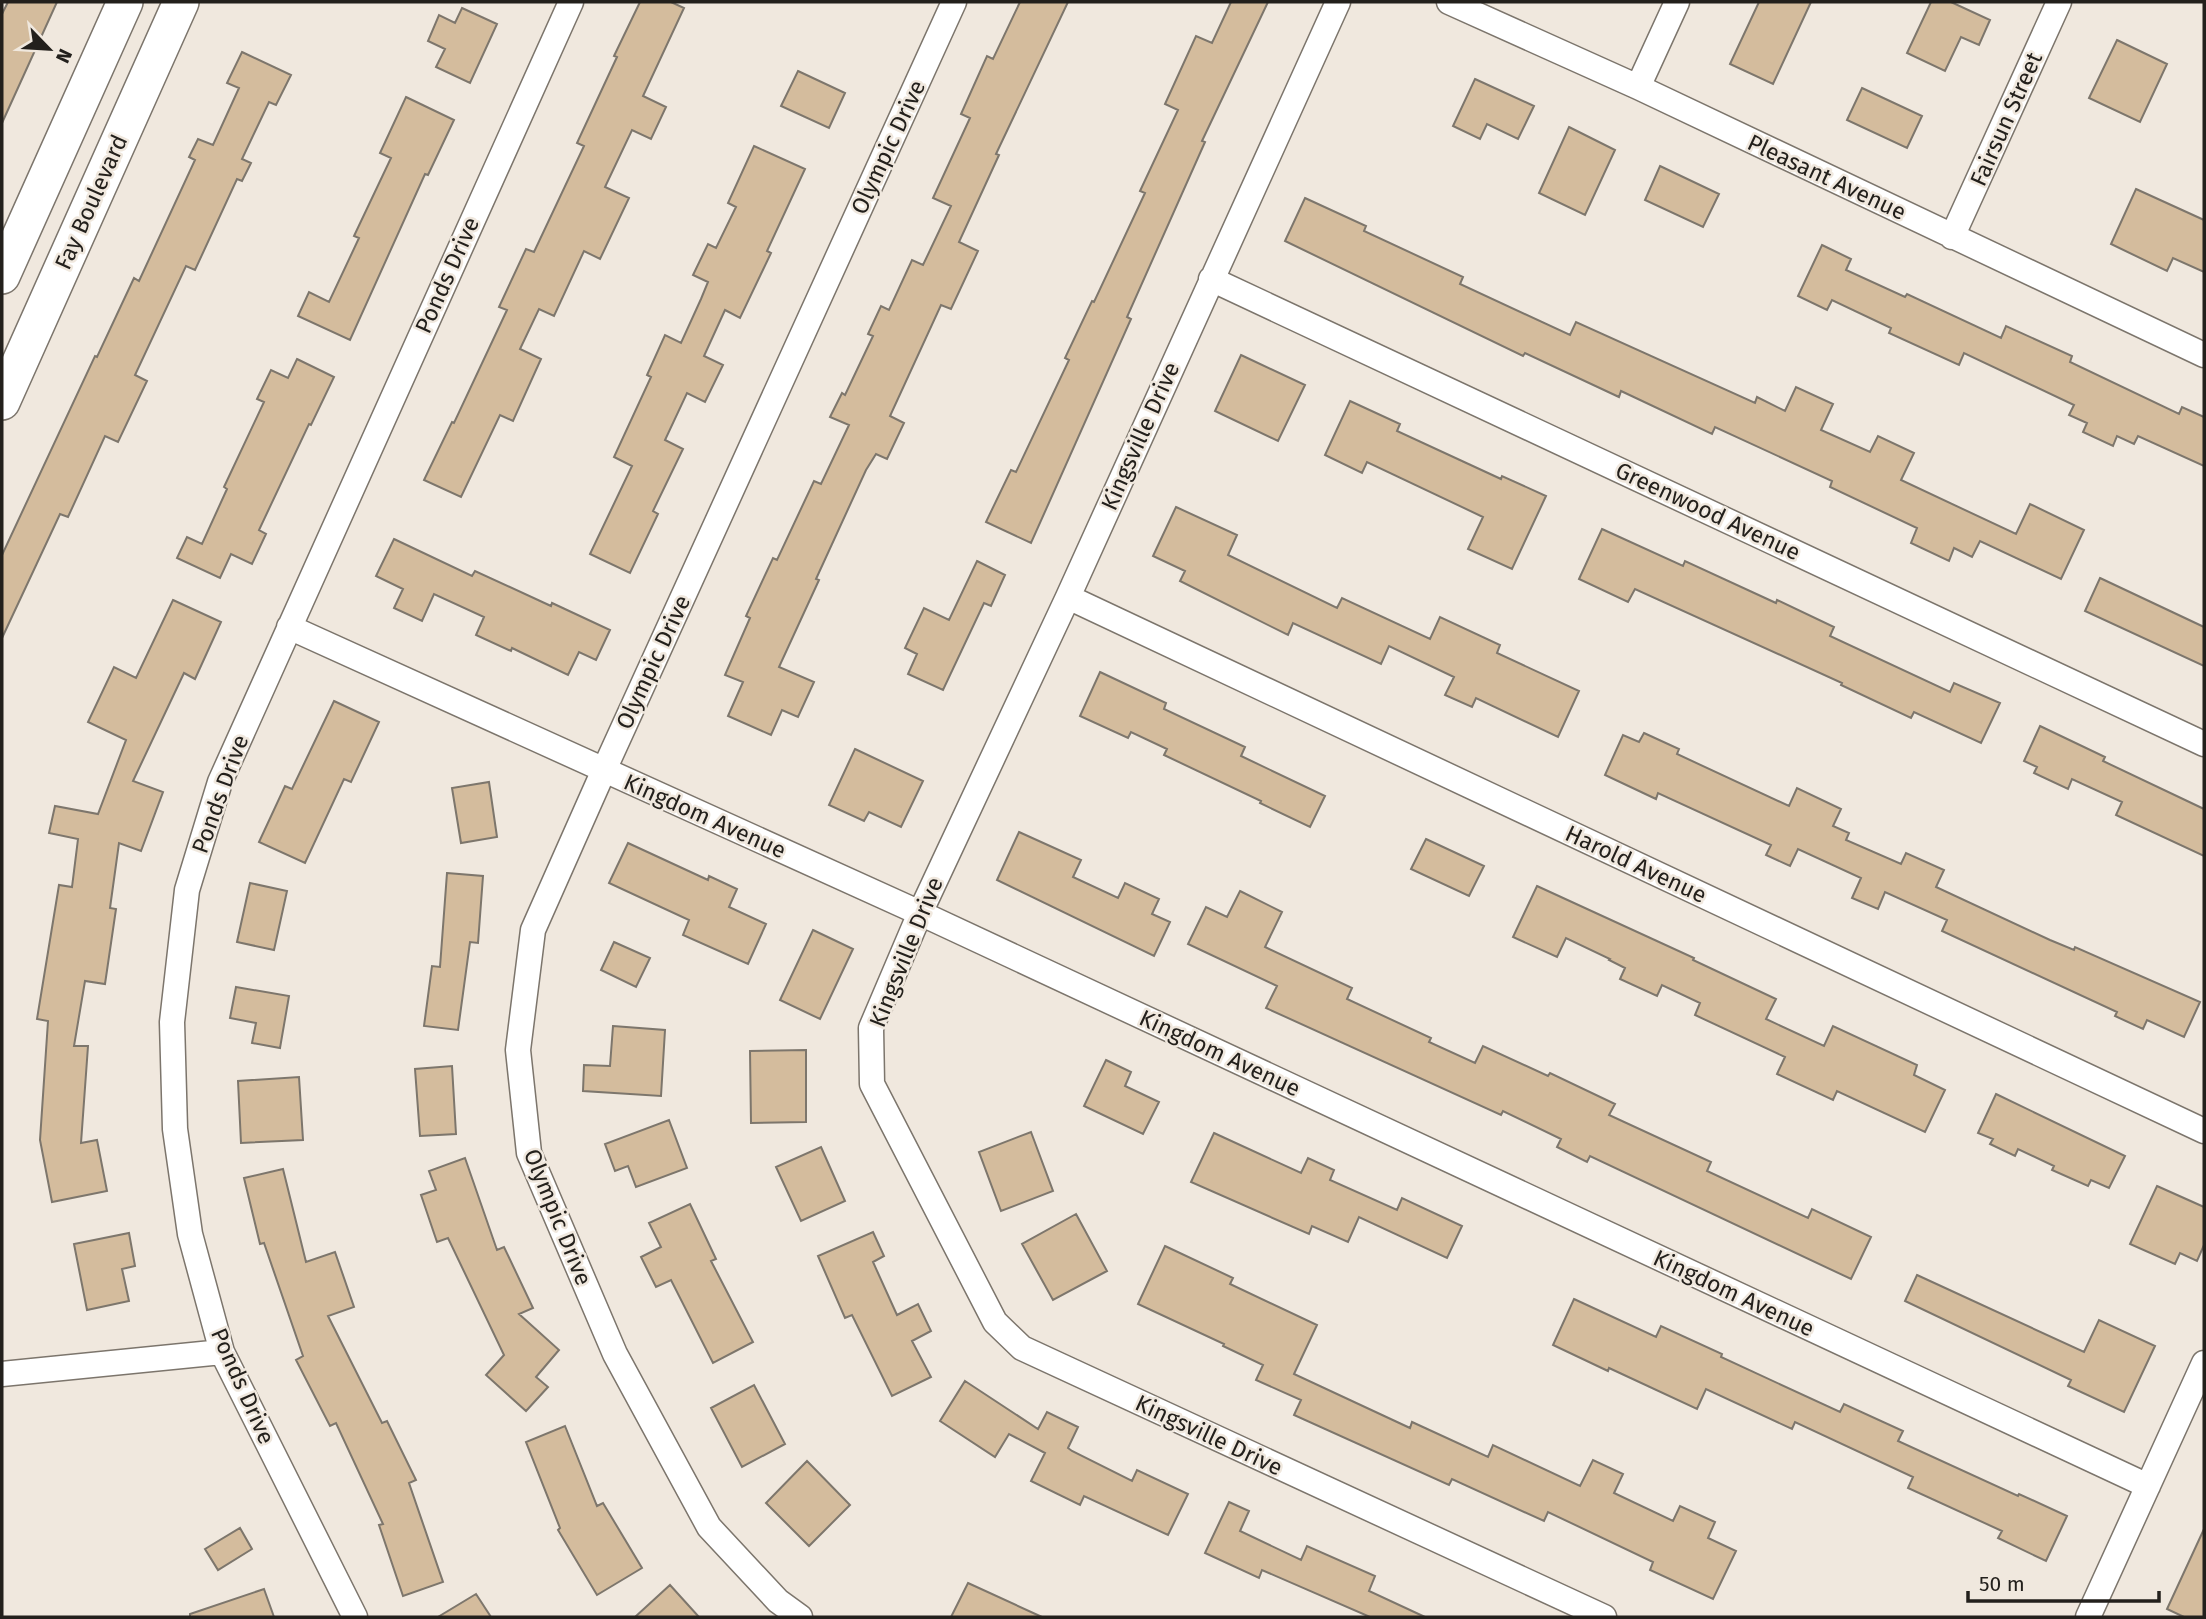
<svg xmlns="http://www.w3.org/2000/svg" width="2206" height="1619" font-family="'Fira Sans',sans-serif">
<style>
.building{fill:#d4bc9d;stroke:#7d766c;stroke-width:2}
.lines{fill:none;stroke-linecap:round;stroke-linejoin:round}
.street-casing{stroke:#7c756c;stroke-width:27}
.secondary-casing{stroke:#7c756c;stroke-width:38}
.street{stroke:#fff;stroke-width:24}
.secondary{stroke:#fff;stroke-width:35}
.labels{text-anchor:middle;stroke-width:5;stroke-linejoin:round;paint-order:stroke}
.street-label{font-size:23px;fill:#23201c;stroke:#f0e8de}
</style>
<rect width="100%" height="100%" fill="#f0e8de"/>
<path class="building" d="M8 2H57L2 123V14Z
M640 2H671L684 8 643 96 666 107 651 139 632 130 605 187 629 198 600 259 584 251 554 316 539 309 520 349 541 359 513 421 500 415 461 497 424 480 452 422 454 423 507 310 499 307 526 249 534 252 584 146 577 143 617 57 614 56Z
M1020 2H1068L996 154 999 155 959 242 978 251 951 309 941 305 890 416 904 423 887 459 876 454 866 470 816 579 819 580 779 667 814 682 798 717 782 710 771 735 728 716 743 682 725 675 750 618 746 616 773 558 777 560 814 481 821 484 849 425 830 417 842 393 845 395 873 336 868 334 881 306 889 310 912 260 923 265 951 206 933 198 970 118 961 114 987 56 993 59Z
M1231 2H1268L1202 141 1205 142 1127 317 1131 319 1031 543 986 522 1011 470 1016 472 1069 360 1065 358 1092 301 1094 302 1145 193 1140 191 1178 110 1165 104 1196 36 1212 43Z
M1759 2H1811L1773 84 1730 64Z
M1931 2H1951L1990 20 1979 45 1961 37 1945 71 1907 53Z
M462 8 497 24 470 83 436 67 445 49 428 41 439 15 455 23Z
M2117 40 2167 64 2140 122 2089 98Z
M242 52 291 75 276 105 269 102 242 159 251 163 242 181 237 179 195 270 186 266 135 375 147 381 118 442 105 436 68 517 60 514 2 638V555L95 356 97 357 134 278 139 281 195 160 189 157 198 139 213 145 239 88 227 83Z
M798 71 845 93 829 128 781 106Z
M1475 79 1534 106 1518 139 1487 124 1480 139 1453 126Z
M1862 88 1922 116 1907 148 1847 120Z
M406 97 454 120 428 175 425 174 350 340 298 316 309 292 329 302 359 238 354 236 391 158 380 153Z
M1569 127 1615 150 1585 215 1539 193Z
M754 146 805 169 767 251 771 253 740 318 725 310 704 356 723 365 705 402 687 393 665 440 683 449 653 511 658 514 630 573 590 554 632 466 614 457 651 377 647 375 665 335 681 343 701 299 708 282 693 275 708 244 716 248 736 207 728 203Z
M1660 166 1719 194 1703 227 1645 200Z
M2136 189 2204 220V272L2173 258 2167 271 2111 244Z
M1305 198 1366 226 1364 231 1463 277 1460 284 1570 335 1576 322 1755 403 1757 397 1785 411 1796 387 1833 404 1821 430 1870 452 1878 436 1914 453 1901 480 2016 534 2030 504 2084 530 2061 579 1980 541 1972 557 1954 548 1949 561 1911 543 1917 528 1830 487 1832 481 1715 427 1712 434 1621 391 1619 397 1525 353 1523 356 1285 241Z
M1822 245 1851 259 1846 270 1905 297 1907 294 2001 338 2006 326 2072 356 2070 362 2179 414 2182 407 2204 417V466L2138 436 2134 444 2117 436 2113 446 2083 432 2087 423 2069 415 2074 405 1964 353 1959 365 1889 333 1891 328 1832 300 1827 310 1798 296Z
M1241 355 1305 385 1278 441 1215 411Z
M297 359 334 377 311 425 309 424 259 530 266 534 252 564 231 554 220 578 177 558 187 537 202 544 227 489 224 487 264 402 257 399 271 370 288 378Z
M1350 401 1400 424 1397 431 1501 479 1502 476 1546 496 1512 569 1468 549 1483 517 1367 462 1362 473 1325 455Z
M1176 507 1237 535 1228 555 1337 608 1342 598 1430 639 1440 617 1500 645 1497 653 1579 691 1558 737 1476 698 1472 707 1445 695 1454 677 1389 646 1381 664 1293 623 1288 635 1180 581 1185 571 1153 556Z
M1602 529 1683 566 1685 561 1776 603 1777 600 1834 627 1830 636 1950 692 1954 683 2000 703 1981 743 1914 712 1911 718 1841 685 1842 683 1635 589 1628 602 1579 579Z
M394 539 472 576 475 571 551 606 552 603 610 630 596 660 579 652 568 675 512 648 511 651 476 635 484 617 434 594 422 621 394 608 403 589 376 576Z
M977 561 1005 575 991 606 984 603 943 690 908 674 917 654 905 648 924 608 949 620Z
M2100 578 2204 627V666L2085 611Z
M173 600 221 622 195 679 184 673 133 781 163 792 141 851 119 843 110 908 116 909 105 984 85 981 74 1046H88L81 1143 97 1140 107 1191 52 1202 40 1140 48 1021 37 1019 59 885 72 887 78 839 49 833 55 806 98 814 126 740 88 722 114 667 136 678Z
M1100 672 1166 703 1164 709 1245 747 1241 756 1325 796 1310 827 1260 803 1261 801 1164 755 1167 749 1131 732 1128 738 1080 716Z
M334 701 379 722 351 782 344 779 305 863 259 842 285 786 292 789Z
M2040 726 2105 757 2103 761 2204 809V856L2116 815 2122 802 2072 779 2068 789 2034 773 2037 767 2024 761Z
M1644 733 1679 749 1677 754 1789 806 1797 788 1841 809 1833 826 1849 833 1846 840 1901 864 1906 853 1944 870 1936 887 2050 940 2074 950 2075 947 2200 1002 2184 1037 2147 1020 2143 1029 2115 1016 2117 1012 1942 931 1947 920 1885 892 1878 909 1852 898 1861 878 1798 849 1790 866 1766 855 1771 845 1658 793 1656 799 1605 775 1623 735 1639 742Z
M855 749 923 781 901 827 869 812 864 821 829 805Z
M489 782 497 837 461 843 452 788Z
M1019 832 1081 860 1073 877 1118 898 1125 883 1159 899 1152 914 1170 922 1154 956 997 880Z
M1426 839 1484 866 1469 896 1411 869Z
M628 843 708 880 709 876 737 889 729 907 766 924 748 964 683 935 689 920 609 883Z
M447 873 483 876 478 943 470 942 458 1030 424 1026 432 966 440 967Z
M250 883 287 891 274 950 237 942Z
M1537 886 1694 958 1693 960 1776 999 1766 1019 1824 1046 1833 1026 1917 1065 1914 1075 1945 1090 1925 1132 1837 1091 1833 1100 1777 1074 1785 1057 1695 1015 1700 1003 1662 985 1657 996 1620 979 1625 968 1609 960 1610 959 1566 938 1557 957 1513 937Z
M1240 891 1282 912 1265 947 1352 988 1347 999 1431 1038 1429 1042 1475 1063 1483 1046 1548 1076 1550 1073 1615 1104 1609 1115 1711 1162 1707 1171 1808 1218 1812 1209 1871 1237 1851 1279 1590 1156 1587 1162 1557 1147 1561 1139 1503 1111 1501 1115 1266 1008 1277 986 1188 944 1206 907 1227 917Z
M813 930 853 949 820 1019 780 1000Z
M614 942 650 958 636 987 601 970Z
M236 987 289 996 280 1048 252 1043 256 1023 230 1018Z
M613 1026 665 1030 661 1096 583 1091 584 1065 610 1066Z
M806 1050V1122L751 1123 750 1051Z
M1106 1060 1131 1072 1125 1086 1159 1102 1143 1134 1084 1106Z
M452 1066 456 1134 420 1136 415 1069Z
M299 1077 303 1140 241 1143 238 1081Z
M1996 1094 2125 1156 2109 1188 2091 1180 2088 1186 2052 1170 2054 1166 2018 1149 2015 1156 1990 1144 1993 1139 1978 1133Z
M669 1120 687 1168 636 1187 628 1166 615 1171 605 1144Z
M1031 1132 1053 1191 1001 1211 979 1152Z
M1214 1133 1301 1173 1308 1158 1334 1170 1330 1180 1397 1210 1402 1198 1462 1226 1447 1258 1359 1217 1348 1242 1312 1226 1309 1234 1191 1182Z
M821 1147 845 1201 801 1221 776 1167Z
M465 1158 497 1250 504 1247 533 1308 519 1314 559 1350 536 1377 548 1387 526 1411 486 1375 504 1355 448 1238 437 1242 421 1195 436 1190 429 1171Z
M283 1169 306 1262 335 1252 354 1307 328 1316 382 1423 387 1421 416 1480 409 1483 443 1582 403 1596 379 1525 383 1524 336 1423 330 1426 296 1360 303 1356 264 1243 260 1244 244 1178Z
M2157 1186 2204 1207V1245L2197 1261 2180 1253 2175 1264 2130 1244Z
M690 1204 716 1259 711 1261 753 1342 713 1363 671 1280 656 1287 641 1257 661 1247 649 1223Z
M1076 1214 1107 1271 1053 1300 1022 1244Z
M873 1232 884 1256 873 1262 897 1315 918 1304 931 1331 912 1341 931 1377 892 1396 852 1315 845 1318 818 1256Z
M129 1233 135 1266 122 1269 129 1301 87 1310 74 1244Z
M1165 1246 1233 1278 1230 1284 1317 1325 1294 1374 1410 1428 1412 1422 1488 1457 1493 1445 1580 1486 1593 1460 1623 1474 1614 1493 1673 1521 1680 1506 1715 1522 1708 1538 1736 1551 1713 1599 1650 1570 1653 1562 1548 1512 1544 1521 1452 1479 1449 1485 1294 1415 1301 1400 1256 1380 1263 1365 1223 1346 1224 1344 1138 1304Z
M1917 1275 2084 1352 2099 1320 2155 1346 2124 1412 2068 1386 2071 1380 1905 1301Z
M1574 1299 1656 1337 1661 1326 1722 1354 1721 1357 1840 1412 1844 1404 1903 1431 1898 1441 2018 1496 2019 1494 2067 1516 2046 1561 1998 1538 2002 1531 1908 1488 1913 1477 1795 1422 1792 1429 1706 1389 1697 1409 1609 1368 1608 1371 1553 1345Z
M965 1381 1038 1429 1047 1412 1078 1427 1068 1448 1072 1451 1132 1481 1137 1470 1188 1494 1168 1535 1084 1496 1080 1505 1031 1481 1045 1453 1009 1434 995 1457 940 1421Z
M754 1385 785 1444 742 1467 711 1408Z
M565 1426 597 1506 603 1503 642 1568 597 1595 558 1530 560 1528 526 1442Z
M807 1461 850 1505 809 1546 766 1503Z
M1229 1502 1249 1511 1240 1531 1301 1560 1307 1546 1375 1576 1369 1591 1425 1617H1370L1262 1570 1259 1578 1205 1553Z
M240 1528 252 1549 218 1570 205 1549Z
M2204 1529V1617H2184L2167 1609Z
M968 1583 1042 1617H951Z
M670 1585 699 1617H635Z
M264 1589 274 1617H190V1614Z
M476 1594 491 1617H438Z"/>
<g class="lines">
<defs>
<path id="street" d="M1338 2 1068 597 920 913 871 1028 872 1084 995 1322 1022 1348 1604 1617
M1449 2 1638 87 2204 355
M1638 87 1677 2
M1952 237 2059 2
M1211 279 2204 744
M1068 597 2204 1131
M289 627 920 913 2148 1486
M2 1374 222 1352
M355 1617 222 1352 190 1234 175 1129 172 1022 187 890 220 782 571 2
M800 1617 778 1601 709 1527 615 1354 529 1153 518 1050 533 930 604 770 954 2
M2088 1617 2204 1363"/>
<path id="secondary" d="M2 276 125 2
M2 402 181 2"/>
</defs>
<use href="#street" class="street-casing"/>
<use href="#secondary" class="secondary-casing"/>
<use href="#street" class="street"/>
<use href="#secondary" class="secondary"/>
</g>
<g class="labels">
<g class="street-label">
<text transform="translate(2006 119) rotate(-66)" y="8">Fairsun Street</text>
<text transform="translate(888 147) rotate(-65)" y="8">Olympic Drive</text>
<text transform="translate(1827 177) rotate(25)" y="8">Pleasant Avenue</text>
<text transform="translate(91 202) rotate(-66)" y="8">Fay Boulevard</text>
<text transform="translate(447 275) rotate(-66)" y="8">Ponds Drive</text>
<text transform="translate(1140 436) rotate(-66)" y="8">Kingsville Drive</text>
<text transform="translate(1708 511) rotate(25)" y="8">Greenwood Avenue</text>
<text transform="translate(653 662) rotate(-65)" y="8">Olympic Drive</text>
<text transform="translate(220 794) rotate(-70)" y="8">Ponds Drive</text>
<text transform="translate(705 816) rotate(24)" y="8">Kingdom Avenue</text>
<text transform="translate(1636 864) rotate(25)" y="8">Harold Avenue</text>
<text transform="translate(906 952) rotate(-68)" y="8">Kingsville Drive</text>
<text transform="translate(1220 1053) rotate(25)" y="8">Kingdom Avenue</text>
<text transform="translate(558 1217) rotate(68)" y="8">Olympic Drive</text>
<text transform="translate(1734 1293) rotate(25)" y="8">Kingdom Avenue</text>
<text transform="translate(243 1386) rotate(66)" y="8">Ponds Drive</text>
<text transform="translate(1209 1435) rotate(25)" y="8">Kingsville Drive</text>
</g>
</g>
<rect width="2206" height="1619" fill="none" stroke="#23201c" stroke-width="7"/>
<g transform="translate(49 49) rotate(115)" stroke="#f0e8de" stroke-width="5" paint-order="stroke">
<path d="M0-5L12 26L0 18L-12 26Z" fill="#23201c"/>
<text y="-10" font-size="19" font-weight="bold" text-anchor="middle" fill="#23201c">N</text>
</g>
<path d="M1968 1591v10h191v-10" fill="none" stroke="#23201c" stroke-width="3.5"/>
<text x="1979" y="1591" font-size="21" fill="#23201c" stroke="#f0e8de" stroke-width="5" paint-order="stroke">50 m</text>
</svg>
